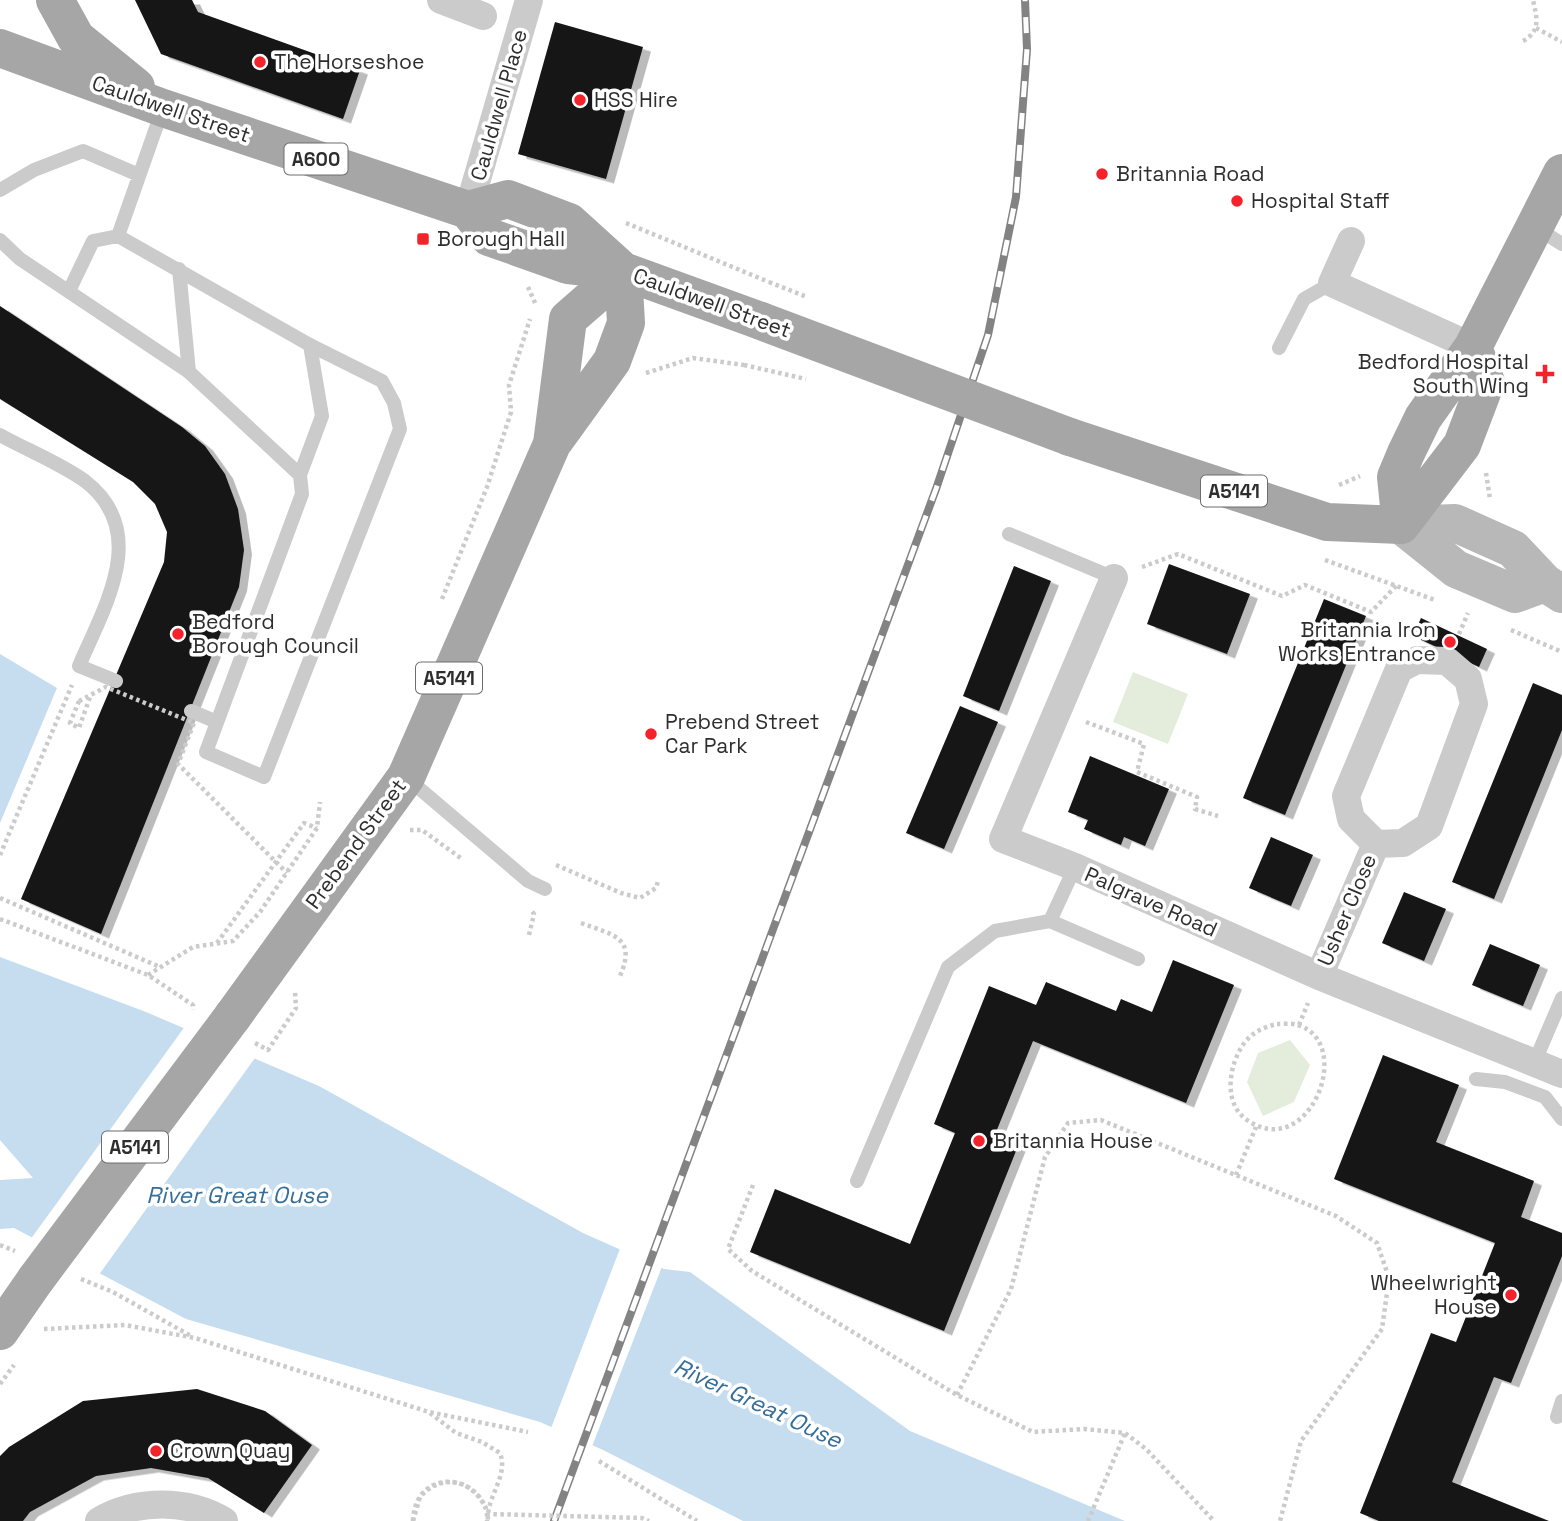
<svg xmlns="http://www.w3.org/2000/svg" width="1562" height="1521" font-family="'Space Grotesk',sans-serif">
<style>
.green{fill:#e4eddb}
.water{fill:#c5ddef}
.pier{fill:#fff}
.building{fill:#151515;filter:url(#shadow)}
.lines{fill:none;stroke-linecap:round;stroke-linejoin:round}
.path{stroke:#cbcbcb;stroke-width:4.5;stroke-dasharray:3.5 3.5;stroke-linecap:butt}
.service{stroke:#cbcbcb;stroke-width:14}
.minor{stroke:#cbcbcb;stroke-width:28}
.secondary{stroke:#b8b8b8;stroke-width:38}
.primary{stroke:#a6a6a6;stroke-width:38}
.rail-casing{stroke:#838383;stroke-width:8}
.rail{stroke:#fff;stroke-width:5;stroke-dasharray:16;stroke-linecap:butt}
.path-bridge{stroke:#cbcbcb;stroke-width:4.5;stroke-dasharray:3.5 3.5;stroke-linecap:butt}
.primary-bridge{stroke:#a6a6a6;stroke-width:38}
.poi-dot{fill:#f4222a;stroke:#fff;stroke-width:2.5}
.labels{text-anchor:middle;stroke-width:7;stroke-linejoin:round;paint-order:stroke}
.shield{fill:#fff;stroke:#6d6d6d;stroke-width:2}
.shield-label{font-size:19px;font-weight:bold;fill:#2e2e2e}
.poi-label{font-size:21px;fill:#2e2e2e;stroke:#fff;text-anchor:start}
.street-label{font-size:21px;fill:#2e2e2e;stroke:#fff}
.water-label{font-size:23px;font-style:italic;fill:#356e98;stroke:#fff}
</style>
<defs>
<filter id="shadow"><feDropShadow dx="8" dy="4.5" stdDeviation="0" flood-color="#0004"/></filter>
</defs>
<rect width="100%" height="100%" fill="#fff"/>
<path class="green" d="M1133 672 1188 694 1168 744 1113 722Z
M1290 1040 1310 1065 1294 1102 1263 1116 1247 1082 1258 1053Z"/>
<path class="water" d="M0 654 57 688 0 823Z
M0 957 146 1012 319 1086 583 1233 664 1269 690 1272 910 1431 1125 1521H743L603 1450 540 1422 186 1319 14 1228 0 1229V1180L33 1178 0 1140Z"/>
<path class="pier" d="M186 1025 257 1055 98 1276 30 1240Z
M621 1246 663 1264 591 1449 550 1431Z"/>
<path class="building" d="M135 0H192L198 12 360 70 343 119 161 54Z
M555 22 643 47 606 179 518 154Z
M0 306 182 427 205 446 225 474 238 509 244 550 239 587 101 934 21 899 164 562 167 532 155 504 133 482 0 399Z
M1169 564 1250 594 1227 654 1147 624Z
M1014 566 1051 581 999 711 963 696Z
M1324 599 1366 616 1285 815 1243 798Z
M1421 618 1487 649 1479 667 1413 636Z
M1533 683 1562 695V730L1494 899 1452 882Z
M960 706 998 722 944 849 906 833Z
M1090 756 1169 789 1145 846 1124 837 1121 845 1084 829 1088 820 1068 812Z
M1271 837 1313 855 1291 906 1249 888Z
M1404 892 1446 909 1424 961 1382 943Z
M1490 944 1540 965 1523 1006 1472 985Z
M1173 960 1234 985 1186 1103 1033 1041 994 1137 1018 1146 944 1331 750 1252 775 1189 910 1244 955 1133 934 1124 989 986 1036 1005 1046 982 1116 1011 1121 999 1152 1012Z
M1383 1055 1459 1085 1436 1142 1534 1181 1521 1217 1562 1233V1256L1511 1383 1494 1377 1452 1482 1549 1521H1379L1360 1513 1431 1333 1456 1342 1495 1243 1334 1179Z
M197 1389 265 1411 312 1445 264 1513 208 1478 151 1468 96 1476 30 1512 23 1521H0V1456L9 1447 83 1401Z"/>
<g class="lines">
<path class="path" d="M1536 28 1562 42
M1523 41C1541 31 1537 18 1533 0
M626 223 769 282
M528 287 536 305
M646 373 693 358 744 365
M1486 473 1490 499
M1339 485 1360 476
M1325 560 1435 600
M1142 567 1178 554 1282 596 1305 585 1371 612 1397 585
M442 599 487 487 511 412 509 385 530 319
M1511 630 1562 652
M1459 634 1468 613
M79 701 70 723 79 728 90 697
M1086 722 1144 744 1137 772 1197 797 1195 809 1218 816
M410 830H422L462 859
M0 855 72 685
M556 865 621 893 640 898 656 888 658 881
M0 898 160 967
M0 919 148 975 193 1005V1010
M581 923C613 935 637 937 620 976
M529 935 534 914 531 910
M217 943 304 823 317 828
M148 975 193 947 233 941 260 912 317 828 320 802
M1277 1024C1283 1024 1292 1023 1298 1025 1356 1043 1309 1163 1247 1120 1222 1103 1229 1063 1245 1042 1253 1032 1264 1027 1277 1024Z
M1299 1025 1308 1003
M255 1043 268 1050 296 1008 295 991
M1236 1175 1256 1127
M753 1185 728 1249 752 1271 957 1395 1033 1432 1084 1429 1125 1433 1146 1449 1214 1521
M0 1245 15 1251
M81 1279 113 1292 191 1336
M44 1329 125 1325 195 1338 429 1412 528 1432
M0 1384 14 1365
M957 1395 1011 1289 1045 1157 1068 1123 1101 1120 1336 1216 1377 1243 1389 1278 1382 1329 1301 1441 1280 1521
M430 1413 456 1433 482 1442 500 1453C509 1477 486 1496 488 1521
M599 1461 697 1521
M413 1521 420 1497C440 1473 475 1479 486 1509
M1088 1521 1125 1433"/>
<path class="service" d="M0 190 34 170 83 151 139 175
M1537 228 1562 244
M0 240 20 259 189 372 300 475 302 494 206 752 264 777 400 429 394 403 382 381 310 345 118 236 163 108
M179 269 189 372
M69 291 93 241 118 236
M1279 348 1304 299 1332 283
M0 435C27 450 60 463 85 481 151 532 104 607 79 666L116 681
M300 475 322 416 310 345
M1009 534 1114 578
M191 711 217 722
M407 778 528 881 545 889
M1050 921 1138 959
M1535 1061 1562 998
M1476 1079 1505 1082 1545 1097 1562 1119
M857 1181 948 967 995 931 1050 921 1075 867
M1557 1417 1562 1401"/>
<path class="minor" d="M441 0 483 16
M468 210 529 0
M1351 241 1332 283 1473 347
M1114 578 1003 839 1075 867 1319 976 1562 1074
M1417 660 1447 661 1468 679 1474 704 1429 826 1403 843 1376 844 1351 819 1346 796 1399 669Z
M1319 976 1376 844
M99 1521C136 1499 188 1499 224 1521"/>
<path class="secondary" d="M1401 525 1455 523 1513 549 1545 583 1562 594
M1401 525 1456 569 1515 594 1545 583"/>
<path class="primary" d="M55 0 76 38 136 87
M0 48 163 108 468 210 508 199 569 222 623 271 761 321
M468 210 489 237 568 265 623 271
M1070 437 1327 522 1401 525
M555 440 612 361 626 323 623 271
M1401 525 1396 477 1406 453 1423 418 1473 347 1562 173
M1401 525 1462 445 1486 382 1473 347
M233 1016 406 777 552 444 568 319 623 271
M0 1331 36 1279"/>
<defs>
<path id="rail" d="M554 1521 936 489 988 335 1016 197 1027 49 1025 0"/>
</defs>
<use href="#rail" class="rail-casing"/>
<use href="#rail" class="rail"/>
<path class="path-bridge" d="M769 282 807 297
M744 365 806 379
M79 701 106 687 194 723 178 764 287 873
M487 1513V1521
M413 1521C414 1472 473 1468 488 1514L642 1518 649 1521"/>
<path class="primary-bridge" d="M761 321 1070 437
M36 1279 233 1016"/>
</g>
<g class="poi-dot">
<circle cx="260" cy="62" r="7"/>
<circle cx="580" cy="100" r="7"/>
<circle cx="1102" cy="174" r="7"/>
<circle cx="1237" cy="201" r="7"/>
<rect x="416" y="232" width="14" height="14" rx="3.5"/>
<path d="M1541.5 363.5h7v7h7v7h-7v7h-7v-7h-7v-7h7z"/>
<circle cx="178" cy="634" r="7"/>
<circle cx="1450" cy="642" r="7"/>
<circle cx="651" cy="734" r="7"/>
<circle cx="979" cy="1141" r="7"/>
<circle cx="1511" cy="1295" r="7"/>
<circle cx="156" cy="1451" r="7"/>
</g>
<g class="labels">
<g class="shield">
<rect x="284.5" y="143.5" width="63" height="31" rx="5"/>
<rect x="1201" y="475.5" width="66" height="31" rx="5"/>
<rect x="416" y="662.5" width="66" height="31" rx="5"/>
<rect x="102" y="1131.5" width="66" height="31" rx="5"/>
</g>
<g class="shield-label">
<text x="316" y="166">A600</text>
<text x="1234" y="498">A5141</text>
<text x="449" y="685">A5141</text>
<text x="135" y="1154">A5141</text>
</g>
<g class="poi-label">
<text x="274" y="69">The Horseshoe</text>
<text x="594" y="107">HSS Hire</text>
<text x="1116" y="181">Britannia Road</text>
<text x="1251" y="208">Hospital Staff</text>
<text x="437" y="246">Borough Hall</text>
<text x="1529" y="369" text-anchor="end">Bedford Hospital<tspan x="1529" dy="24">South Wing</tspan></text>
<text x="192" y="629">Bedford<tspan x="192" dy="24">Borough Council</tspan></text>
<text x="1436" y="637" text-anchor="end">Britannia Iron<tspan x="1436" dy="24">Works Entrance</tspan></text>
<text x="665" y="729">Prebend Street<tspan x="665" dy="24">Car Park</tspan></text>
<text x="993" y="1148">Britannia House</text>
<text x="1497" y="1290" text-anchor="end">Wheelwright<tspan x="1497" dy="24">House</tspan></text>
<text x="170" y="1458">Crown Quay</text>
</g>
<g class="street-label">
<text transform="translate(499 105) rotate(-74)" y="7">Cauldwell Place</text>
<text transform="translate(171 109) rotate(19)" y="7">Cauldwell Street</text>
<text transform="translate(712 303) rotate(20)" y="7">Cauldwell Street</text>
<text transform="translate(356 844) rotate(-54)" y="7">Prebend Street</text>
<text transform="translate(1151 902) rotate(24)" y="7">Palgrave Road</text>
<text transform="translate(1347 910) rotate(-67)" y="7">Usher Close</text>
</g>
<g class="water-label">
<text x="237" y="1203">River Great Ouse</text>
<text transform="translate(758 1403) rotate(25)" y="8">River Great Ouse</text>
</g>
</g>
</svg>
